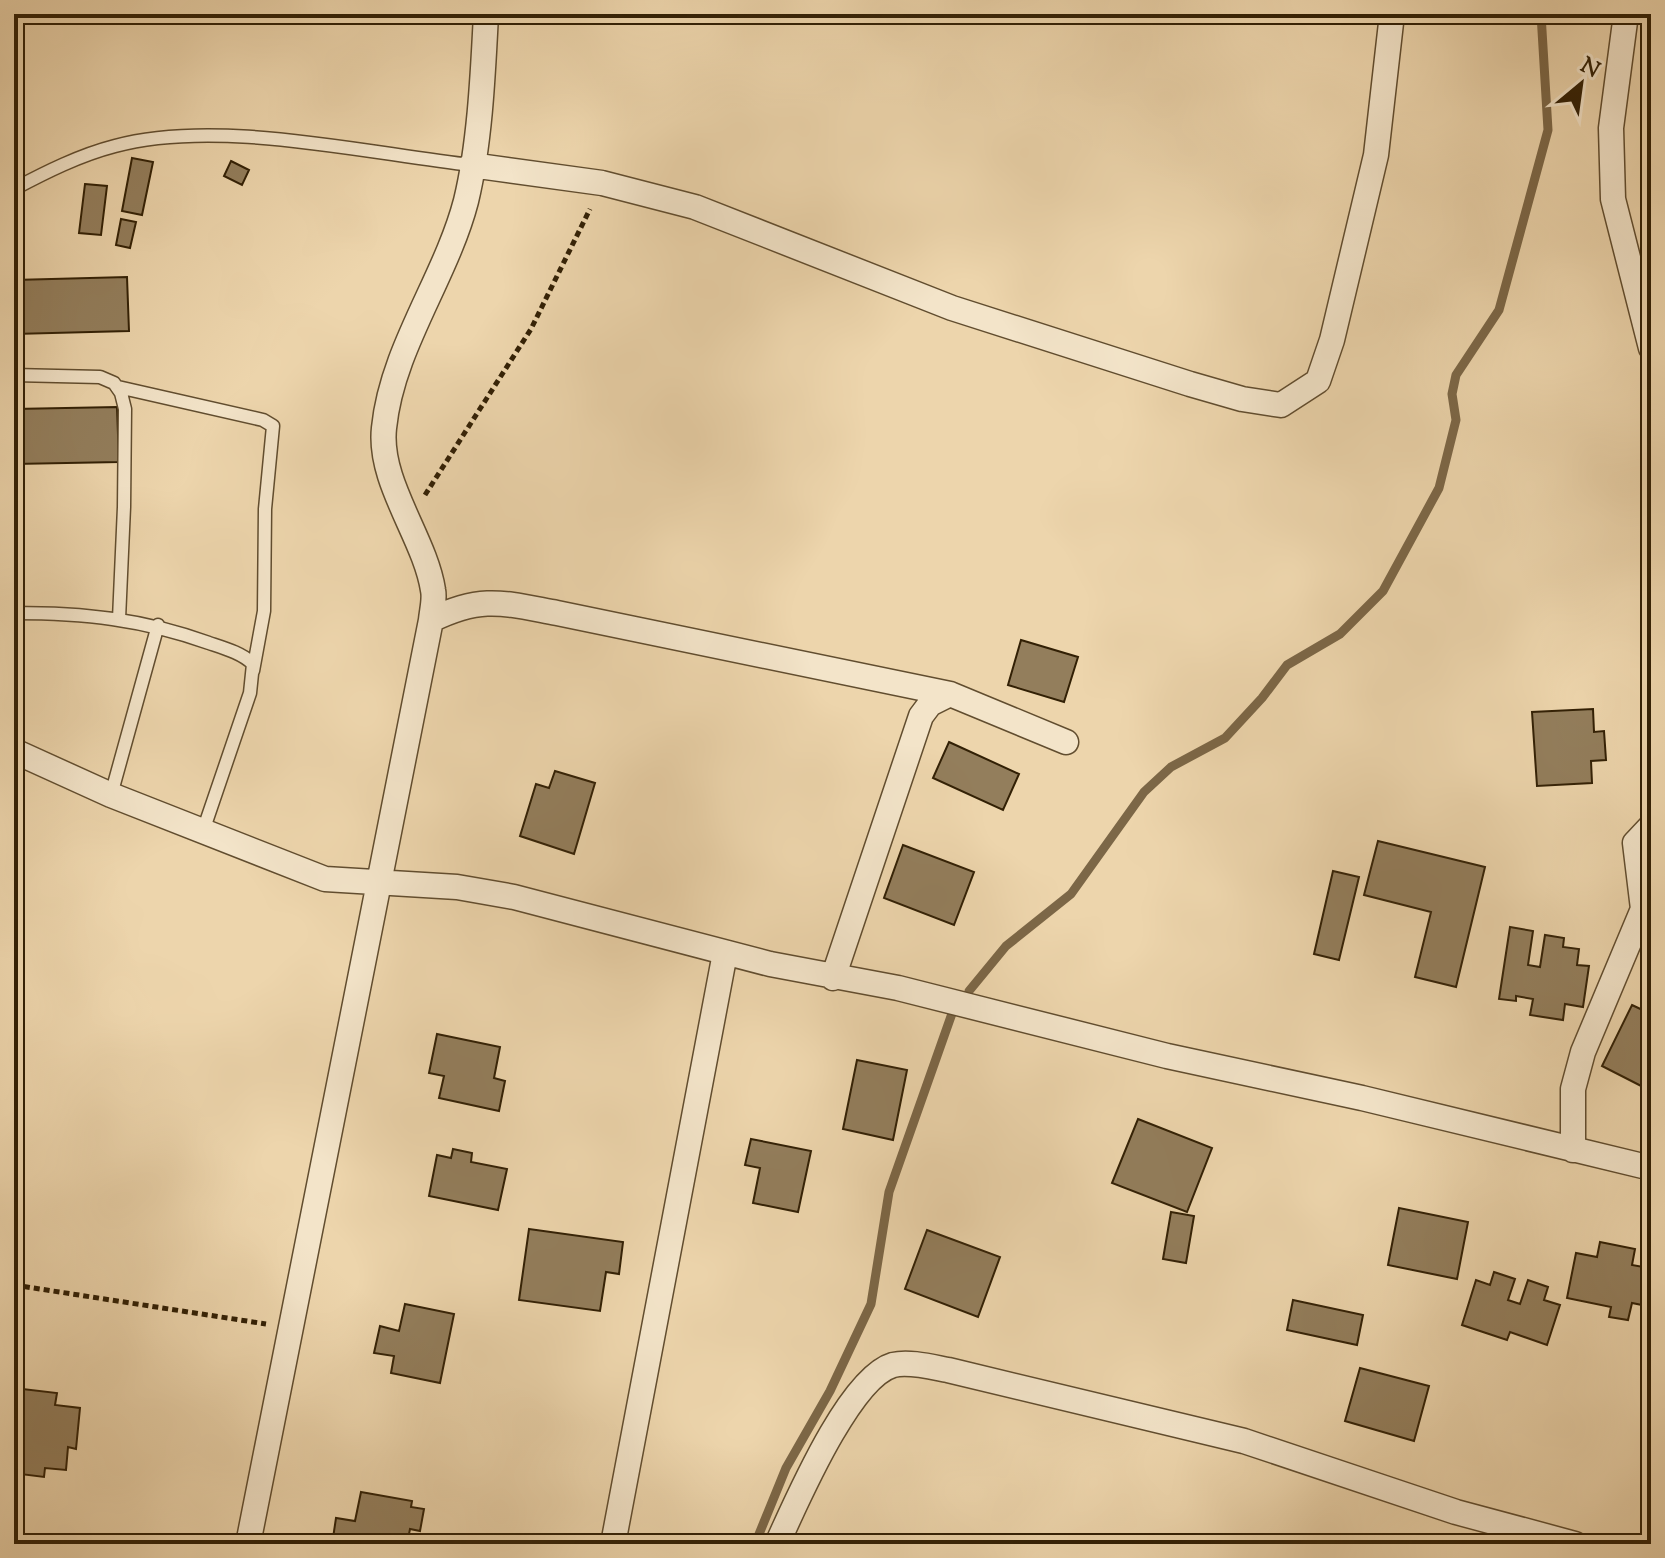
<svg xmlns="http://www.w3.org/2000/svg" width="1665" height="1558" font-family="'Sorts Mill Goudy',serif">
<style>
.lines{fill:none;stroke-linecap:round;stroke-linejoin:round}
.stream{stroke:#7c6747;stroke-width:9}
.building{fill:#937e5c;stroke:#322005;stroke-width:2}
.service-casing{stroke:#614d2f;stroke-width:15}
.minor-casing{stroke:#614d2f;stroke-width:27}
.path{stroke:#322005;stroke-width:5;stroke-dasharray:6 4;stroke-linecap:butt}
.service{stroke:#f3e4c9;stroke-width:12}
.minor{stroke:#f3e4c9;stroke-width:24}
</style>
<rect width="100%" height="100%" fill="#edd5ac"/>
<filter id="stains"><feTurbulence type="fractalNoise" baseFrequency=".0025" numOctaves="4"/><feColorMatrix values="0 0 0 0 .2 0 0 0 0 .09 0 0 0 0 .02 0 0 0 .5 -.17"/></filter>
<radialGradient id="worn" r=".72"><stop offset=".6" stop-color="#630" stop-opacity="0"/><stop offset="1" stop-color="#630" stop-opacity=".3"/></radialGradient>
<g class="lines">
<path class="stream" d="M969 991 1006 946 1071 894 1144 792 1171 767 1225 738 1262 698 1287 665 1340 634 1383 591 1439 488 1456 420 1452 394 1456 375 1499 310 1548 130 1541 14
M755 1544 786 1468 830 1391 871 1304 889 1192 955 1005"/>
</g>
<path class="building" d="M132 158 153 162 142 215 122 211Z
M231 161 249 170 242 185 224 176Z
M85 184 107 186 101 235 79 233Z
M121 219 136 222 130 248 116 245Z
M127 277 129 331 14 334V280Z
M117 407 119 462 14 464V409Z
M1021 640 1078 657 1064 702 1008 685Z
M1593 709 1594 732 1604 731 1606 760 1591 761 1592 783 1537 786 1532 712Z
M949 742 1019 774 1003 810 933 778Z
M555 771 595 783 574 854 520 836 536 784 549 788Z
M1378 841 1485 867 1456 987 1415 977 1431 912 1364 895Z
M903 845 974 872 954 925 884 898Z
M1333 871 1359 877 1339 960 1314 954Z
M1510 927 1533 931 1528 965 1540 967 1545 935 1564 938 1563 947 1579 949 1577 965 1589 966 1583 1007 1565 1004 1563 1020 1530 1015 1533 999 1516 996V1001L1499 999Z
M1632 1005 1651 1014V1091L1602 1066Z
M437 1034 500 1047 494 1078 505 1081 499 1111 439 1098 444 1076 429 1073Z
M857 1060 907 1070 893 1140 843 1129Z
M1138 1119 1212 1148 1187 1212 1112 1183Z
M751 1139 811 1151 798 1212 753 1203 760 1168 745 1165Z
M453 1149 472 1153 471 1162 507 1169 498 1210 429 1196 437 1155 451 1158Z
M1399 1208 1468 1222 1457 1279 1388 1265Z
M1171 1212 1194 1216 1186 1263 1163 1259Z
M529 1229 623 1242 619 1274 606 1272 600 1311 519 1300Z
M927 1230 1000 1257 978 1317 905 1289Z
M1600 1242 1635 1249 1632 1265 1649 1268 1642 1305 1632 1303 1628 1320 1609 1317 1611 1307 1567 1298 1576 1253 1597 1257Z
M1494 1272 1515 1279 1508 1300 1520 1304 1528 1280 1548 1287 1544 1300 1560 1305 1547 1345 1510 1332 1507 1340 1462 1325 1476 1280 1490 1285Z
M1293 1300 1363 1315 1357 1345 1287 1330Z
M405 1304 454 1314 440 1383 391 1373 394 1356 374 1353 380 1326 399 1331Z
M1360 1368 1429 1386 1414 1441 1345 1421Z
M14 1388 57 1393 55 1405 80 1408 76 1449 68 1447 66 1470 45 1468 44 1477 20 1474 21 1464 14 1463Z
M361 1492 412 1501 411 1507 424 1509 420 1531 410 1529 407 1544H343V1540L333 1538 336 1518 355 1521Z"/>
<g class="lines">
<defs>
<path id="service" d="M14 189C46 172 80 155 115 146 217 118 365 153 471 165
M14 375 100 377 114 383 121 393 125 409 124 507 119 619
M118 387 263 420 273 426 265 509 264 611 253 671
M14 613C84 613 142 619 209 643 224 648 242 653 253 664L250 693 203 831
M111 795 158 625"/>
<path id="minor" d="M1626 14 1611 128 1613 199 1651 348
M471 165 602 183 695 207 952 308 1190 384 1242 399 1281 405 1318 381 1332 340 1376 155 1392 14
M431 620C482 595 503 603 557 613L950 694 1066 742
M14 751 111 795 325 879 457 887 514 897 770 964 898 988 1167 1056 1362 1098 1651 1168
M833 978 921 716 930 704 950 694
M1573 1150V1089L1583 1052 1643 909 1635 843 1651 826
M248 1544 431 620C432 610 435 599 433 590 425 538 378 482 384 428 392 348 446 278 466 201 480 143 483 73 486 14
M613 1544 725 953
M777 1544C796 1503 849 1378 893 1365 909 1361 932 1367 948 1370L1244 1441 1456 1512 1575 1544"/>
</defs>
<use href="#service" class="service-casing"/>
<use href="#minor" class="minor-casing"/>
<path class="path" d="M425 495 531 329 590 209
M14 1285 266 1324"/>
<use href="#service" class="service"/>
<use href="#minor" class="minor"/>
</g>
<rect width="1665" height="1558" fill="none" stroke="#edd5ac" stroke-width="48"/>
<rect x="16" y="16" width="1633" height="1526" fill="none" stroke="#322005" stroke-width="4"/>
<rect x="24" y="24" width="1617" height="1510" fill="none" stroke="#322005" stroke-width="2"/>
<g transform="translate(1581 84) rotate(29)" stroke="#f3e4c9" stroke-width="6" paint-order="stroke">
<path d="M0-6L14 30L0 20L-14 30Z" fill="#322005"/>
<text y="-12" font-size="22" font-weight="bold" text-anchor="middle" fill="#322005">N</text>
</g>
<rect width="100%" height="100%" filter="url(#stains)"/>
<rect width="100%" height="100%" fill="url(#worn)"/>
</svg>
